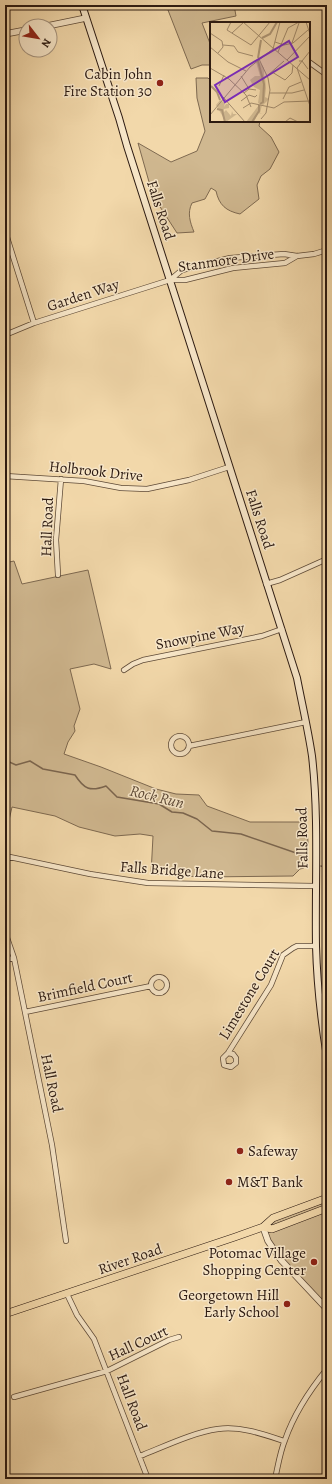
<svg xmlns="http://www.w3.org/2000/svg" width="332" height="1484" font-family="Alegreya,serif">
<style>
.green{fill:#d0b890;stroke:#7e6950}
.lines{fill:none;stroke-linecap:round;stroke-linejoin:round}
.stream{stroke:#7b654e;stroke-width:1.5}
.minor-casing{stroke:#5e4a37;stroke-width:6}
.tertiary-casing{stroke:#5e4a37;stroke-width:7}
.secondary-casing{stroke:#2c1a11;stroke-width:8}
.primary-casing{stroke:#2c1a11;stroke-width:8}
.minor{stroke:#f7e6c8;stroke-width:4.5}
.tertiary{stroke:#f7e6c8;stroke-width:5.5}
.secondary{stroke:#f7e6c8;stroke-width:6}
.primary{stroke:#f2d8aa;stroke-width:7}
.poi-dot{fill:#8f2418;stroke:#f7e6c8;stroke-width:1.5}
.labels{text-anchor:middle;stroke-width:3;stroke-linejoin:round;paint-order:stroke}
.poi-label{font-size:15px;fill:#2c1a11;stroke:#f7e6c8;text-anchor:end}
.street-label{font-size:15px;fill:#2c1a11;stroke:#f7e6c8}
.water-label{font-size:16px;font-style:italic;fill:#604c39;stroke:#f7e6c8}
.inset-river{fill:none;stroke:#af9776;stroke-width:2}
.inset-road{fill:none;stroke:#a38c6d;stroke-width:1}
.view{fill:#7b2cbf;fill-opacity:0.15;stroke:#7b2cbf;stroke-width:2}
.inset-edge{fill:none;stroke:#2c1a11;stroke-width:2}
</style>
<rect width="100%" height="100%" fill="#f2d8aa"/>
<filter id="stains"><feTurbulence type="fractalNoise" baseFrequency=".005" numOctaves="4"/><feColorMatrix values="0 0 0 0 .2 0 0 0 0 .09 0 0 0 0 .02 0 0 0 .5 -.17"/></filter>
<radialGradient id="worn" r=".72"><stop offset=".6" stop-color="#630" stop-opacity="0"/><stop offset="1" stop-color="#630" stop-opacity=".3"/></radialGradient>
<path class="green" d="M166 5H234L236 16 202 23 211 46V65H202L191 69Z
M196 78H208L211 81V121H260L259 126 271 137 279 152 270 169 261 176 257 185 259 199 240 214C226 211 219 205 216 191L211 188 205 199 192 203C187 213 190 222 194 232L177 233 153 196 138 143 171 162 197 151 205 131 197 98Z
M14 561 22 584 88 570 111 669 94 664 70 669 80 709 74 726 75 731 68 742 64 754 101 767 156 789 176 794 199 795 207 806 250 822H302V825H307L308 843 304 868 300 869 293 876 204 877 151 874 153 836 140 834 115 836 79 827 55 816 12 807 5 838 6 806 5 805V563Z
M327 1202V1309L281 1260 263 1227 273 1218Z"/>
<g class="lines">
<path class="stream" d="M5 760 16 765 30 761 43 769 75 775C84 789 90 792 106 786L117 797 159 804 172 812 183 813 197 819 212 831 241 834 299 854 308 860
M321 866 327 868"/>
<defs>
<path id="minor" d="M309 62 327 75
M5 231 34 323
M170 280 182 270 230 258 284 254 297 256 314 254 327 250
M5 335 34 323 170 280H185L233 268 285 263 297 256
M5 476 84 481 121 488 147 489 189 480 229 467
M58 575 56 540 61 479
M266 584 280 580 327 559
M124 670 133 664 143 660 262 636 282 629
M171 745a9 9 0 1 1 18 0a9 9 0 1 1-18 0Z
M189 746 306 722
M5 856 90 874 148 883 315 886
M5 872 7 857
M5 932 14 958 52 1145 66 1241
M5 960 14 958
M151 985a8 8 0 1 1 16 0a8 8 0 1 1-16 0Z
M25 1012 151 986
M228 1053 233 1054 236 1058V1063L231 1067 224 1065 223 1058 228 1053 271 985 283 955 293 948 297 946H316
M67 1294 77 1315 94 1339 148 1479
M14 1397 107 1371 169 1340 179 1337
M140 1456C163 1447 194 1432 218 1429 241 1426 263 1434 284 1441
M275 1479C278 1466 280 1452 285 1440 294 1414 309 1391 327 1369"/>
<path id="tertiary" d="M47 26 86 18
M5 34 26 30
M263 1227 268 1241 281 1260 327 1309"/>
<path id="secondary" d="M82 5 119 118 127 146 297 678C302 704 308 729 312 756 319 817 315 884 316 946 317 983 321 1020 327 1057"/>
<path id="primary" d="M263 1227 272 1229 327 1208
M5 1314 235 1237 263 1227 273 1218 327 1198"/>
</defs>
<use href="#minor" class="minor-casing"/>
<use href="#tertiary" class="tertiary-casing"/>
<use href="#secondary" class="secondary-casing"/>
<use href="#primary" class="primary-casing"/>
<use href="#minor" class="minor"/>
<use href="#tertiary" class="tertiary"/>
<use href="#secondary" class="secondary"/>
<use href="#primary" class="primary"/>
</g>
<g class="poi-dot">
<circle cx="160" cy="83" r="4"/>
<circle cx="240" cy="1151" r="4"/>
<circle cx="229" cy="1182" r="4"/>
<circle cx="314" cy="1262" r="4"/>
<circle cx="287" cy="1304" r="4"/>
</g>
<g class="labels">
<g class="poi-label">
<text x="152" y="79">Cabin John<tspan x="152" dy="17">Fire Station 30</tspan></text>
<text x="248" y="1156" text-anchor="start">Safeway</text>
<text x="237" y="1187" text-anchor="start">M&amp;T Bank</text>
<text x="306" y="1258">Potomac Village<tspan x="306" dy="17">Shopping Center</tspan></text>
<text x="279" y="1300">Georgetown Hill<tspan x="279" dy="17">Early School</tspan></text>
</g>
<g class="street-label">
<text transform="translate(161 210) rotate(72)" y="5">Falls Road</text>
<text transform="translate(226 260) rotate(-8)" y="5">Stanmore Drive</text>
<text transform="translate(83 295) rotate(-18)" y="5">Garden Way</text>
<text transform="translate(96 471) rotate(6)" y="5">Holbrook Drive</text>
<text transform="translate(260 519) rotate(72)" y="5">Falls Road</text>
<text transform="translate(47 527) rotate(-88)" y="5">Hall Road</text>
<text transform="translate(200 636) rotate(-11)" y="5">Snowpine Way</text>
<text transform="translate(302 838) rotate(-91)" y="5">Falls Road</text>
<text transform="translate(172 870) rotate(4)" y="5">Falls Bridge Lane</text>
<text transform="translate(85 987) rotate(-12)" y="5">Brimfield Court</text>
<text transform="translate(249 994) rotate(-59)" y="5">Limestone Court</text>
<text transform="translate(52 1083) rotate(78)" y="5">Hall Road</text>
<text transform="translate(130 1259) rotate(-19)" y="5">River Road</text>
<text transform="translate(138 1343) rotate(-25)" y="5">Hall Court</text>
<text transform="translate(132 1402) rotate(69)" y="5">Hall Road</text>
</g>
<g class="water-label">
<text transform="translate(157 796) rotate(14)" y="6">Rock Run</text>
</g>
</g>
<g transform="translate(210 22)">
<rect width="100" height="100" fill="#f2d8aa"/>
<path d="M49 39 54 46V55L57 54 55 55 56 66H59H56L55 75 59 77 53 83 48 81 50 68 44 65 40 58 45 54H50L46 40ZM10 78 15 81 14 85 16 82H19V86L14 87V90L16 88 21 94 22 89 23 92H27L16 100 6 83ZM49 83H52L50 91 53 92 48 91 44 100H36Z" fill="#d0b890"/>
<path class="inset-river" d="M52 16 60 12 67 0M48 36 51 18M48 39 54 62 53 80 50 82M1 64 7 70 10 78M7 87 12 88 15 100M42 100 49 89V83"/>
<path class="inset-road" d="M21 0 17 8 41 23 60 0M33 0 64 27M96 0 100 12M0 11 12 19 13 25 8 31M22 11 34 0M65 20 74 23 83 21 98 8M82 21 89 1M13 23 24 24 28 30 43 34M0 25 18 40 36 49M63 26 100 58M68 30 78 6 89 0M49 37 58 56 60 68 56 91 51 97M77 38 100 14M89 39H92L100 29M0 46 19 57M87 46 92 39 98 47M87 46 100 84M62 50 75 58 82 51 83 43M31 54 39 67M57 54 74 39M19 57 36 73 41 85M9 64 14 53M34 71 39 67 46 68M60 71H82L94 68M13 75 35 100M73 77 79 65 91 60M31 79 39 73 45 75 47 73M33 86 41 81 64 86 74 80 100 79M0 93 40 45 63 27 70 0M75 100 80 96 88 100"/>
<path class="view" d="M79 19 88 35 15 80 5 63Z"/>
<rect width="100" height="100" class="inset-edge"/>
</g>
<rect width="332" height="1484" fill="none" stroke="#f2d8aa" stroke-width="20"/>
<rect x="6" y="6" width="320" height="1472" fill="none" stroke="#2c1a11" stroke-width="2"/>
<rect x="10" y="10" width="312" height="1464" fill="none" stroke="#2c1a11"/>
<g transform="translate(38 38) rotate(121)"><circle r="19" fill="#f7e6c8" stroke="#a6947f"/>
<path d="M0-3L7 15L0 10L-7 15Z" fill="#8f2418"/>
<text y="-6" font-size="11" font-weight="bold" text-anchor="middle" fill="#2c1a11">N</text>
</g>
<rect width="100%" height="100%" filter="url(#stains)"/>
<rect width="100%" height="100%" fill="url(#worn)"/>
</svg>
